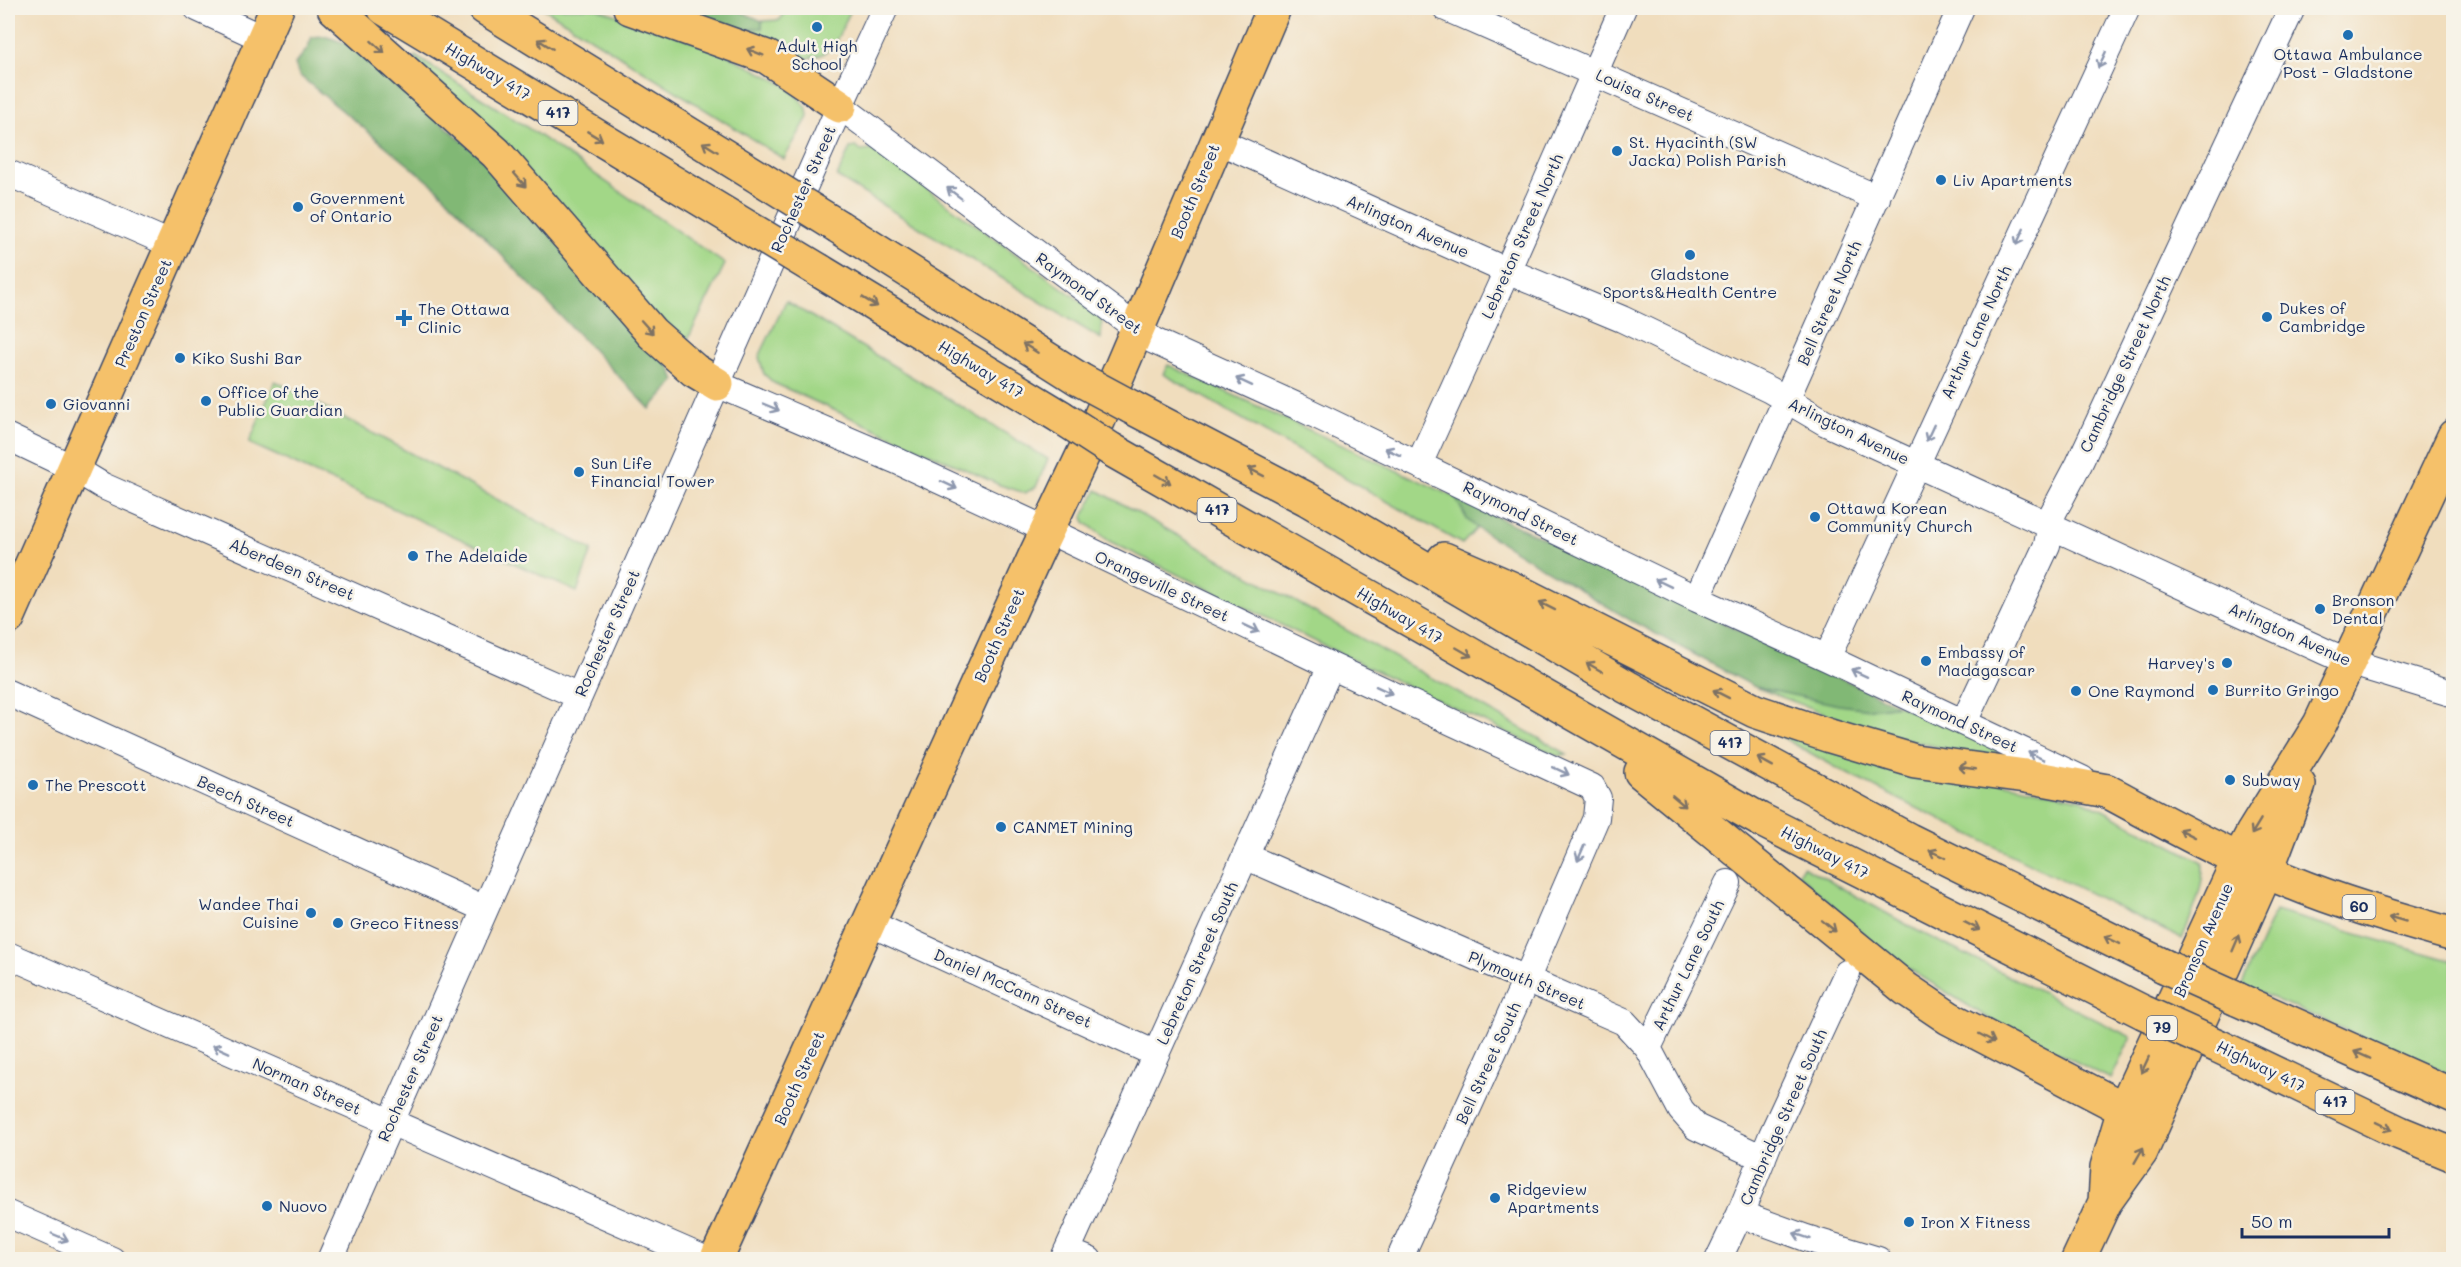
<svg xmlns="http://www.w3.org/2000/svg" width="2461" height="1267" font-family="Mali,sans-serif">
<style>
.green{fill:#a2d787;stroke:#5e8372;stroke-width:1.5}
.forest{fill:#81b874;stroke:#4e7469;stroke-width:1.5}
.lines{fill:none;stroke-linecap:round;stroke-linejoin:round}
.minor-casing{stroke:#3b496c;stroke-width:28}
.major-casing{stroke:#3b496c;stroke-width:36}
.highway-casing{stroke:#3b496c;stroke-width:36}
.minor{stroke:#fff;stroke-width:26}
.major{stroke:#f5c16b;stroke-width:33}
.highway{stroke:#f5c16b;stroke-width:33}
.highway-bridge-casing{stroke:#3b496c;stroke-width:36;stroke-linecap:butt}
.highway-bridge{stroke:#f5c16b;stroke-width:33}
.oneway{stroke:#7d7164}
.oneway2{stroke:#8d97ae}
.poi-dot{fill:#1f6fb2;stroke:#f7f3e8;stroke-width:2}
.labels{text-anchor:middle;stroke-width:5;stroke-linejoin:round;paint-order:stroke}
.shield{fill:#f7f3e8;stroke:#5d6a87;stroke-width:1.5}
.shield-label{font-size:15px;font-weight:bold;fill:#1b2f5e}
.poi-label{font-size:16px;fill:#1b2f5e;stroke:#f7f3e8;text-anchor:start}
.street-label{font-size:16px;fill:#1b2f5e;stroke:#f7f3e8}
</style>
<rect width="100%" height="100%" fill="#f7f3e8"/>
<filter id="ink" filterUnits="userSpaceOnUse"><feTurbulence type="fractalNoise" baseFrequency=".0167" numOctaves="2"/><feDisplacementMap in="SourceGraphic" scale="12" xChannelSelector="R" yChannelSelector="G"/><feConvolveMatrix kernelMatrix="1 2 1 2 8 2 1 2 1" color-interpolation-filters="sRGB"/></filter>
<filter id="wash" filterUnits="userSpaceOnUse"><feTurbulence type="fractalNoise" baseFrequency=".008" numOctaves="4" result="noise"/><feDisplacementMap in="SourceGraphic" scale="24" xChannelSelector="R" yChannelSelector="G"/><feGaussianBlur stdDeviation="1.35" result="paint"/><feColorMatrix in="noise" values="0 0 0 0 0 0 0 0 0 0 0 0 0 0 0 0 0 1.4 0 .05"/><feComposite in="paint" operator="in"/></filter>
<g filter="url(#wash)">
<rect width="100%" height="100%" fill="#f0ddbd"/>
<path class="green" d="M543 8H596L714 48 789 87 807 108 808 117 784 159Z
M786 8H852L833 47 821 55 798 61 735 30 762 28V21L780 20Z
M415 56 525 126 725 264 687 341 651 313 415 60Z
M856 147 861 151 872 150 881 156 1098 314 1102 323 1101 339 837 177 850 148Z
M786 301 1048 459 1036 487 1025 493 1000 485 774 383 764 374 759 357Z
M1168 365 1455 497 1467 519 1477 528 1462 544 1163 374Z
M275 381 592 550 577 592 249 443Z
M1097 490 1567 754 1558 756 1409 687 1109 541 1085 522 1084 515Z
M1755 687 1870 709 1898 705 2010 753 2007 761 1974 756 1866 729Z
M1778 735 2081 799 2097 807 2203 862C2204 889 2192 914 2182 939L1846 773Z
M1803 866 1918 931 2131 1037 2111 1079 1993 1021 1888 956 1798 874Z
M2275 911 2453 961V1076L2242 985Z"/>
<path class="forest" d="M667 8H733L762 21V28L735 30Z
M324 36 354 46 481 157 671 369 675 381 650 409 438 189 299 75 295 64 307 49 312 37Z
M1455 497 1898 705 1870 709 1839 705 1755 687 1630 620 1477 528 1467 519Z"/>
</g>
<g filter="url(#ink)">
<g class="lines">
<defs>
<path id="minor" d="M197 8 264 39
M1446 8 1877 198
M840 106 1154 341 1297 406 1697 599 1827 658 2082 779
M1216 140 1507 271 1622 319 1770 390 1826 423 2326 652 2349 662 2454 694
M8 173 173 245
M717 384 895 460 1047 530 1331 666 1592 787 1598 798 1596 818 1526 980 1399 1260
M8 437 75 469 103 486 579 696
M1419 464 1507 271 1623 8
M1697 599 1961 8
M1827 658 2127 8
M8 693 485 909
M1964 722 2047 545 2053 513 2079 464 2292 8
M1245 856 1624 1022 1648 1048 1681 1110 1696 1127 1763 1158
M869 923 1156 1054
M8 955 707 1260
M1648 1048 1728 883
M8 1214 112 1260
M1740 1214 1806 1238 1878 1260
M1067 1251 1089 1260
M330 1260 840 106 885 8
M1063 1260 1331 666
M1718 1260 1740 1214 1772 1135 1847 973"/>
<path id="major" d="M8 618 277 8
M2107 791C2166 823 2226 856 2288 881 2341 903 2398 919 2454 935
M2105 1202 2107 1167 2124 1109 2239 859 2252 834 2320 724 2454 436
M716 1260 1035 556 1091 438 1274 8
M2078 1260 2105 1202 2141 1152 2266 872 2299 785"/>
<path id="highway" d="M334 8 496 153 652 333 694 370 717 384
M384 8 732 218
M485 8 760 178
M630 8 767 57 840 106
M839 227 1079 379
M820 271 1061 417
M1131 407 1307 499 1627 687 1909 840 2164 966
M1112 450 1759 819 2143 1012
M1444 559 1511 588 1755 711 1830 736 1915 761 2026 776 2107 791
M1641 772 1906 989 1949 1018 2124 1109C2145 1099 2161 1089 2177 1072
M2237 999 2454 1096
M2218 1046 2400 1133 2454 1155"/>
</defs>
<use href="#minor" class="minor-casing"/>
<use href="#major" class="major-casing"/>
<use href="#highway" class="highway-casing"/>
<use href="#minor" class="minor"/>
<use href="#major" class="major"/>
<use href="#highway" class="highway"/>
<defs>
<path id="highway-bridge" d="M760 178 839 227
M732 218 820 271
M1079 379 1131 407
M1061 417 1112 450
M2164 966 2237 999
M2143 1012 2218 1046"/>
</defs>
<use href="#highway-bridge" class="highway-bridge-casing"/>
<use href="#highway-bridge" class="highway-bridge"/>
</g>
<defs><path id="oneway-shaft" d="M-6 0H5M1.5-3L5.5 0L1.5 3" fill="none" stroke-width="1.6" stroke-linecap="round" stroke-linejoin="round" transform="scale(1.5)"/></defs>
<g class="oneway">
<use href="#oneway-shaft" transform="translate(545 44) rotate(-148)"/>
<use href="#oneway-shaft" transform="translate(378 47) rotate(42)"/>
<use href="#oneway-shaft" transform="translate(755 52) rotate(-158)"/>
<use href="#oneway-shaft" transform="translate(595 136) rotate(31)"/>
<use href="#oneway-shaft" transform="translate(710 147) rotate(-148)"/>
<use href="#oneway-shaft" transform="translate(520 180) rotate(49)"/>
<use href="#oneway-shaft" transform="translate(870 302) rotate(31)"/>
<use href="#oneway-shaft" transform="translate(647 327) rotate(48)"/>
<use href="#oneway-shaft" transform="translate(1030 348) rotate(-148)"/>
<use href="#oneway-shaft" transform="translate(1256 472) rotate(-153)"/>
<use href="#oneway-shaft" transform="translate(1163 479) rotate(30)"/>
<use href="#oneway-shaft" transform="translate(1547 606) rotate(-153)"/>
<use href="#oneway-shaft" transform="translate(1464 652) rotate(30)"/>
<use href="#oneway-shaft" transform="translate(1594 667) rotate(-150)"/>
<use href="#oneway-shaft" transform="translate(1721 694) rotate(-153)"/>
<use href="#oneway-shaft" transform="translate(1765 762) rotate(-151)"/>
<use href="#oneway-shaft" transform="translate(1967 768) rotate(-172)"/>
<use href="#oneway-shaft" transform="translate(1679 801) rotate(40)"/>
<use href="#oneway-shaft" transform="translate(2256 827) rotate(121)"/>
<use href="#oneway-shaft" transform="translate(2187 833) rotate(-153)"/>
<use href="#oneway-shaft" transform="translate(1937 854) rotate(-154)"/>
<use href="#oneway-shaft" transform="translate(2397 919) rotate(-164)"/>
<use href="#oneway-shaft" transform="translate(1829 926) rotate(39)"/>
<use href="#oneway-shaft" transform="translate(1972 926) rotate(27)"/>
<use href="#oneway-shaft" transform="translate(2112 940) rotate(-154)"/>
<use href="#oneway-shaft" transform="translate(2236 943) rotate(-67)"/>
<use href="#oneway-shaft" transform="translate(1987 1038) rotate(28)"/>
<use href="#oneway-shaft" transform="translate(2362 1055) rotate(-156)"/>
<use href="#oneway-shaft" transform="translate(2145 1065) rotate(115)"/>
<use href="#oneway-shaft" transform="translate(2384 1126) rotate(26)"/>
<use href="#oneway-shaft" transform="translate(2139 1155) rotate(-60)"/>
</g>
<g class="oneway2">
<use href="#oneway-shaft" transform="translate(2102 60) rotate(115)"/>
<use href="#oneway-shaft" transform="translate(954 193) rotate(-143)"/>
<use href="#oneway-shaft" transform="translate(2020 237) rotate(115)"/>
<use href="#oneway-shaft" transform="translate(1244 382) rotate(-155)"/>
<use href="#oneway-shaft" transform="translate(771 407) rotate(23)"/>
<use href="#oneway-shaft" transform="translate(1930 433) rotate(115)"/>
<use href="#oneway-shaft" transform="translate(1393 452) rotate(-155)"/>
<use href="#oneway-shaft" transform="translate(949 485) rotate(25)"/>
<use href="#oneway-shaft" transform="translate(1663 583) rotate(-154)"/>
<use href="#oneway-shaft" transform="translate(1251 628) rotate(25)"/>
<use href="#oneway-shaft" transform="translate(1859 673) rotate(-155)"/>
<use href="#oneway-shaft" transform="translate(1384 690) rotate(25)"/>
<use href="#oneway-shaft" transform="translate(2036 756) rotate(-154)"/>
<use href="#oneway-shaft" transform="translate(1561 771) rotate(25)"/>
<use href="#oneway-shaft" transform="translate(1581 853) rotate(113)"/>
<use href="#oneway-shaft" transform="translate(221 1049) rotate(-156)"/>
<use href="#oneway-shaft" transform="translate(1802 1236) rotate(-161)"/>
<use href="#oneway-shaft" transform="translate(60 1237) rotate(23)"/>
</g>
</g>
<g class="poi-dot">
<circle cx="817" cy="27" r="6"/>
<circle cx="2348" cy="35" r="6"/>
<circle cx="1617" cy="151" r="6"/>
<circle cx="1941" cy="180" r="6"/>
<circle cx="298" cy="207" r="6"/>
<circle cx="1690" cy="255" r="6"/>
<circle cx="2267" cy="317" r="6"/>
<path d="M401 309h6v6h6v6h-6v6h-6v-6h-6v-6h6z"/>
<circle cx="180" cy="358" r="6"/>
<circle cx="206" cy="401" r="6"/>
<circle cx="51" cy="404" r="6"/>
<circle cx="579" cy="472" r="6"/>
<circle cx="1815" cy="517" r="6"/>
<circle cx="413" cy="556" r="6"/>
<circle cx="2320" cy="609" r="6"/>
<circle cx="1926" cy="661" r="6"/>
<circle cx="2227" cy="663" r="6"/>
<circle cx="2213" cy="690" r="6"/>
<circle cx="2076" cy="691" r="6"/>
<circle cx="2230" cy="780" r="6"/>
<circle cx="33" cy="785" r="6"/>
<circle cx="1001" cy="827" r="6"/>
<circle cx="311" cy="913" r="6"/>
<circle cx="338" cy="923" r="6"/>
<circle cx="1495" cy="1198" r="6"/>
<circle cx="267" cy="1206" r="6"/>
<circle cx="1909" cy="1222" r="6"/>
</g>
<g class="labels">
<g class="shield">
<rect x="538.5" y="101" width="39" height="24" rx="4.5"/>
<rect x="1197.5" y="498" width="39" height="24" rx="4.5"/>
<rect x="1710.5" y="731" width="39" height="24" rx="4.5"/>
<rect x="2342.5" y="895" width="33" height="24" rx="4.5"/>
<rect x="2147" y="1016" width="30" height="24" rx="4.5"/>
<rect x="2315.5" y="1090" width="39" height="24" rx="4.5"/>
</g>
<g class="shield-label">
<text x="558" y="118">417</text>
<text x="1217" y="515">417</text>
<text x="1730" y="748">417</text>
<text x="2359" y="912">60</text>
<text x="2162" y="1033">79</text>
<text x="2335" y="1107">417</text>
</g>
<g class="poi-label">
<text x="817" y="52" text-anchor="middle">Adult High<tspan x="817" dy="18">School</tspan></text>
<text x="2348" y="60" text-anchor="middle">Ottawa Ambulance<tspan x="2348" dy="18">Post - Gladstone</tspan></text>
<text x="1629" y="148">St. Hyacinth (SW<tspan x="1629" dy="18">Jacka) Polish Parish</tspan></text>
<text x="1953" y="186">Liv Apartments</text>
<text x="310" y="204">Government<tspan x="310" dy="18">of Ontario</tspan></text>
<text x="1690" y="280" text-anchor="middle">Gladstone<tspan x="1690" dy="18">Sports&amp;Health Centre</tspan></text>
<text x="2279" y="314">Dukes of<tspan x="2279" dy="18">Cambridge</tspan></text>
<text x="418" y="315">The Ottawa<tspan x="418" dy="18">Clinic</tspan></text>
<text x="192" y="364">Kiko Sushi Bar</text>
<text x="218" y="398">Office of the<tspan x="218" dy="18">Public Guardian</tspan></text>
<text x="63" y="410">Giovanni</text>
<text x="591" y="469">Sun Life<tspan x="591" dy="18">Financial Tower</tspan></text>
<text x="1827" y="514">Ottawa Korean<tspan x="1827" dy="18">Community Church</tspan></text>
<text x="425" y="562">The Adelaide</text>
<text x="2332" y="606">Bronson<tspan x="2332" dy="18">Dental</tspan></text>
<text x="1938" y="658">Embassy of<tspan x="1938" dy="18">Madagascar</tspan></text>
<text x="2215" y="669" text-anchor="end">Harvey's</text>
<text x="2225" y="696">Burrito Gringo</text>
<text x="2088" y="697">One Raymond</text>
<text x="2242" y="786">Subway</text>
<text x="45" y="791">The Prescott</text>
<text x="1013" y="833">CANMET Mining</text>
<text x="299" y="910" text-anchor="end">Wandee Thai<tspan x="299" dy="18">Cuisine</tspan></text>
<text x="350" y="929">Greco Fitness</text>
<text x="1507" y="1195">Ridgeview<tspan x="1507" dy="18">Apartments</tspan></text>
<text x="279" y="1212">Nuovo</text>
<text x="1921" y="1228">Iron X Fitness</text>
</g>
<g class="street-label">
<text transform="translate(488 71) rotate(31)" y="6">Highway 417</text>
<text transform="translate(1645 95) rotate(24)" y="6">Louisa Street</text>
<text transform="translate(803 189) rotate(-66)" y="6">Rochester Street</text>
<text transform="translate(1195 191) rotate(-67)" y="6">Booth Street</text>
<text transform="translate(1408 226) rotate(24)" y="6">Arlington Avenue</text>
<text transform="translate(1522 236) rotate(-66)" y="6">Lebreton Street North</text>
<text transform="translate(1089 293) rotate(36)" y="6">Raymond Street</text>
<text transform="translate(1829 303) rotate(-66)" y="6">Bell Street North</text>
<text transform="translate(143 313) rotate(-66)" y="6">Preston Street</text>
<text transform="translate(1976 332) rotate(-65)" y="6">Arthur Lane North</text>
<text transform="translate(2125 364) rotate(-65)" y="6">Cambridge Street North</text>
<text transform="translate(981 369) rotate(31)" y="6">Highway 417</text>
<text transform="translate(1849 431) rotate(26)" y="6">Arlington Avenue</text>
<text transform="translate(1521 513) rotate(26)" y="6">Raymond Street</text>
<text transform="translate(292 569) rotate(23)" y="6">Aberdeen Street</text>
<text transform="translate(1162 586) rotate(25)" y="6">Orangeville Street</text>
<text transform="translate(1400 615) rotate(30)" y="6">Highway 417</text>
<text transform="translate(607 633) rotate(-66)" y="6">Rochester Street</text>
<text transform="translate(2290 634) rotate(24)" y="6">Arlington Avenue</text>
<text transform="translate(999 635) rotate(-66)" y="6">Booth Street</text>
<text transform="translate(1960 721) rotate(25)" y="6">Raymond Street</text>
<text transform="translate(246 801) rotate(24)" y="6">Beech Street</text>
<text transform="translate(1825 852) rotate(27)" y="6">Highway 417</text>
<text transform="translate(2203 940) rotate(-66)" y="6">Bronson Avenue</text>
<text transform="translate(1197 963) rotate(-66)" y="6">Lebreton Street South</text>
<text transform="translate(1688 965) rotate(-64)" y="6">Arthur Lane South</text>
<text transform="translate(1527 980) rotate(23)" y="6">Plymouth Street</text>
<text transform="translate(1013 988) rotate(24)" y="6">Daniel McCann Street</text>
<text transform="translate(1488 1063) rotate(-65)" y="6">Bell Street South</text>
<text transform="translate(2261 1066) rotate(26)" y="6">Highway 417</text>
<text transform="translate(410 1078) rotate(-66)" y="6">Rochester Street</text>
<text transform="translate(799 1078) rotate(-66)" y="6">Booth Street</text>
<text transform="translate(307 1086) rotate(24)" y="6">Norman Street</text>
<text transform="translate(1783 1117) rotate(-66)" y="6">Cambridge Street South</text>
</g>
</g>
<rect width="2461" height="1267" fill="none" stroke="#f7f3e8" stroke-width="30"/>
<path d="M2242 1228v9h147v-9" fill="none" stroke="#1b2f5e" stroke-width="3"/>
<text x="2251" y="1228" font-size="18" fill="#1b2f5e" stroke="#f7f3e8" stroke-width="4.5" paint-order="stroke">50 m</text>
</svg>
